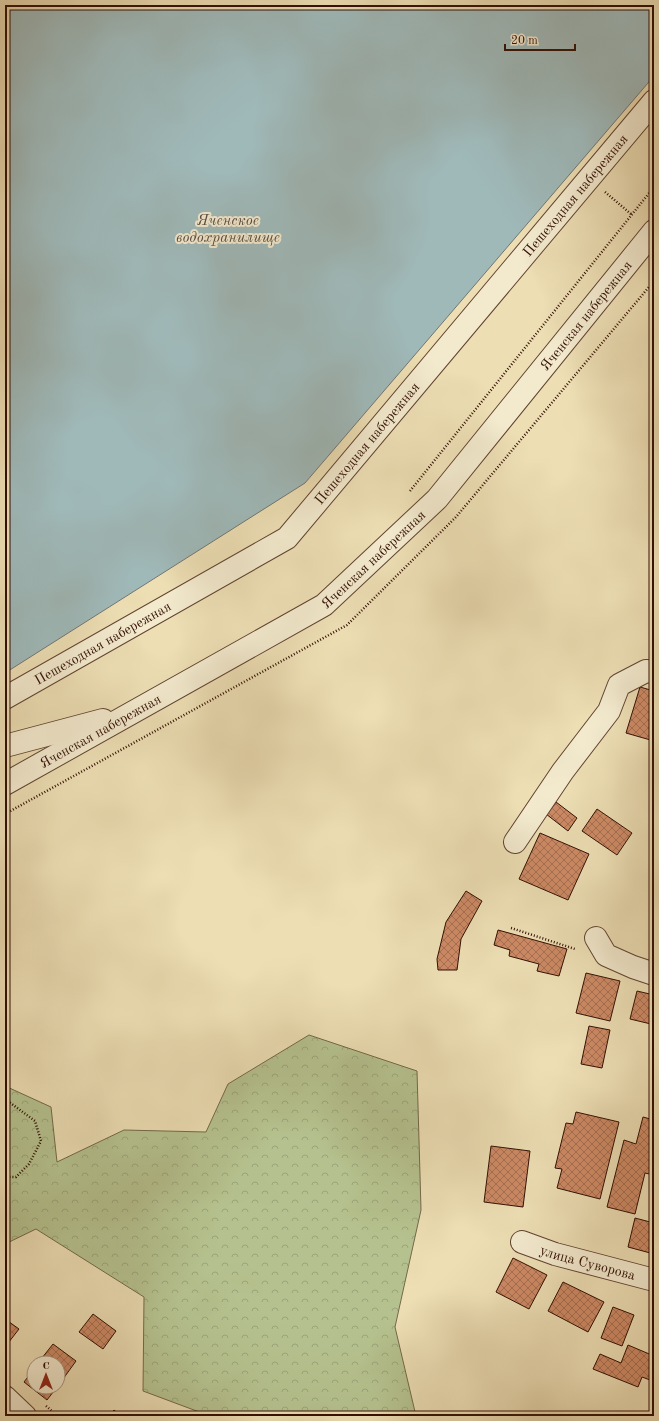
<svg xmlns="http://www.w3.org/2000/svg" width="659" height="1421" font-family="'Old Standard TT',serif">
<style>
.forest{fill:url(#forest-crowns);stroke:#74684a}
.water{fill:#9fb9b9;stroke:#737571}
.building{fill:url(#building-cross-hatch);stroke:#320f04}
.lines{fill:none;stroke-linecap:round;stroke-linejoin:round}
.minor-casing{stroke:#614330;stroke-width:24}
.path{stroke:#320f04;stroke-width:2.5;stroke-dasharray:1 2;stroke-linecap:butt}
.minor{stroke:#f3eace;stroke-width:22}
.labels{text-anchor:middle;stroke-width:4;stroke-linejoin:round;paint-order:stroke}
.street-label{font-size:14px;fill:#320f04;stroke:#f3eace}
.water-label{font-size:15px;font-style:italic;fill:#584a43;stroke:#f3eace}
</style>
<defs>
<pattern id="forest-crowns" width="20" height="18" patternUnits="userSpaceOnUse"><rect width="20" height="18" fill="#b5c28f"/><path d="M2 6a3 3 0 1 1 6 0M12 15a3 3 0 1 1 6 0" fill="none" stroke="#9ca67a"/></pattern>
<pattern id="building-cross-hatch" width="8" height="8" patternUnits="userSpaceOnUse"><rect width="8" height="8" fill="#cc8a65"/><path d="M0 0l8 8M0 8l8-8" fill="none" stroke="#a66f51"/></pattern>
</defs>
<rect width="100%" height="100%" fill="#eddeb4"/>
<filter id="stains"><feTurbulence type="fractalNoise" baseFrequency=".005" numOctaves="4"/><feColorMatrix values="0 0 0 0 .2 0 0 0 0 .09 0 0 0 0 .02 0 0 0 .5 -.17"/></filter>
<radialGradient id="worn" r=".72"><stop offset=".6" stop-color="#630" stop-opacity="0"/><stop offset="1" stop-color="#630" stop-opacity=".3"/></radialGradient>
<path class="forest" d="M309 1035 417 1071 421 1210 395 1327 416 1416H210L143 1391 144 1297 36 1229 5 1244V1086L51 1107 57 1162 124 1130 206 1132 228 1084Z"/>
<path class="water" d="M5 5H654V76L305 483 5 673Z"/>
<path class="building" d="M640 687 654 691V741L626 733Z
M556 802 577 818 568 831 546 814Z
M597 809 632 833 617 855 582 831Z
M540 833 589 854 568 900 519 879Z
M466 891 482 901 461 939 457 970H438L437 959 446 922Z
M498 930 567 949 559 976 537 971 539 964 509 956 510 950 494 945Z
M586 973 620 981 610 1021 576 1013Z
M637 991 654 995V1012L651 1024 630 1019Z
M589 1026 610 1030 602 1068 581 1064Z
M576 1112 619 1122 600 1199 557 1188 562 1169 555 1168 566 1123 573 1124Z
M643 1117 654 1120V1175L645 1173 635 1214 607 1207 624 1140 636 1144Z
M491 1146 530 1151 523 1207 484 1202Z
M635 1218 654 1223V1254L628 1247Z
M513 1258 547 1275 529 1309 496 1292Z
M563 1282 604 1302 588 1332 548 1311Z
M613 1307 634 1315 622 1346 601 1338Z
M93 1314 116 1331 103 1349 79 1332Z
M5 1319 19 1329 5 1347Z
M53 1344 76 1361 58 1386V1363H38Z
M628 1345 654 1356V1370L650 1380 642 1377 638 1387 593 1369 600 1354 621 1363Z
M34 1369V1387H57L47 1400 24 1382Z
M114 1410 121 1416H109Z"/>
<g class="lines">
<defs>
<g id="minor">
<path id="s1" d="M5 698 287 538 654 101"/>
<path d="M5 746 103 720"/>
<path id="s2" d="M5 784 324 605 437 499 654 231"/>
<path d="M515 842 563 771 609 711 619 685 646 671 654 672"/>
<path d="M596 938 606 955 633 967 654 974"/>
<path id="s3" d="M522 1242 555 1254 654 1280"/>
<path d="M5 1397 25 1416"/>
</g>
</defs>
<use href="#minor" class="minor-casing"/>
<path class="path" d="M605 192 631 214
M410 491 654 187
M5 814 347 625 456 517 654 281
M511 928 575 949
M5 1099 35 1121 41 1141 29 1164 16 1177H5
M46 1406 58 1416"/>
<use href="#minor" class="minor"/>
</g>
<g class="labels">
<g class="street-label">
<text dy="5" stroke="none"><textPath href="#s1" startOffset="772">Пешеходная набережная</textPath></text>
<text dy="5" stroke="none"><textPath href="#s2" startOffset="757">Яченская набережная</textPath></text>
<text dy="5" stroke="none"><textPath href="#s1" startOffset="448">Пешеходная набережная</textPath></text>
<text dy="5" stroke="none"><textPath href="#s2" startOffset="433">Яченская набережная</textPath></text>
<text dy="5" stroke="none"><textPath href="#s1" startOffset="112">Пешеходная набережная</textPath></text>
<text dy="5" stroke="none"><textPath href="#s2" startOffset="109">Яченская набережная</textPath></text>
<text dy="5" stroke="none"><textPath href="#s3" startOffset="69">улица Суворова</textPath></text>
</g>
<g class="water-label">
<text x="228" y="225">Яченское<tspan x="228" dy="17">водохранилище</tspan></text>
</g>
</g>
<rect width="659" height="1421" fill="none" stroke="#eddeb4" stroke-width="20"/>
<rect x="6" y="6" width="647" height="1409" fill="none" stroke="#320f04" stroke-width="2"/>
<rect x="10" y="10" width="639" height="1401" fill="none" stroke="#320f04"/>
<g transform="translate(46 1375)"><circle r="19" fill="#f3eace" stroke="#a6927d"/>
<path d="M0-3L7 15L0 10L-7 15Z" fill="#8f2418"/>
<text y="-6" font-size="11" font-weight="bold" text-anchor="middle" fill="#320f04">С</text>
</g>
<path d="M505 44v6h70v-6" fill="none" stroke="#320f04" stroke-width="2"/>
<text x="511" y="44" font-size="12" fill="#320f04" stroke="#f3eace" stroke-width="3" paint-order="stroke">20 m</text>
<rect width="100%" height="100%" filter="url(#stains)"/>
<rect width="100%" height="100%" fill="url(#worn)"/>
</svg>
